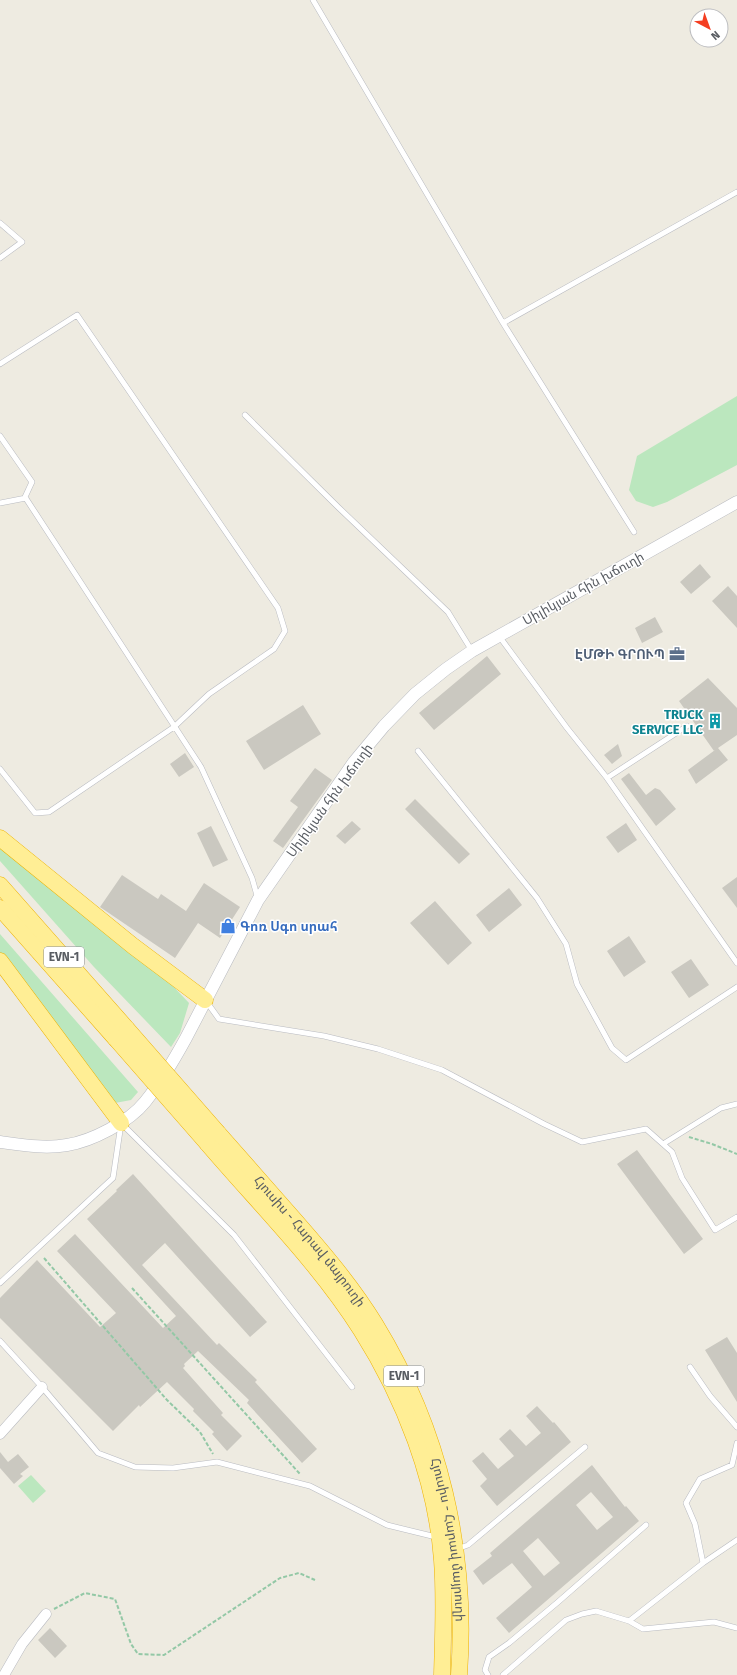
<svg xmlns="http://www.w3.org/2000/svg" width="737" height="1675" font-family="'Fira Sans','Noto Sans Armenian',sans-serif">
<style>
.green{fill:#bbe7be}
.building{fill:#cac8c0;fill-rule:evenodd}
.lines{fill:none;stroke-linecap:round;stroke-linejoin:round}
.service-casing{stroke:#b9bbc1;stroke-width:6}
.minor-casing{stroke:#b9bbc1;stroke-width:11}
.tertiary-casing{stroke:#b9bbc1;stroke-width:13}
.trunk-casing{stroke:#eeb200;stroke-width:17}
.path{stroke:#93c8a6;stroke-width:2;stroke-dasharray:4 2;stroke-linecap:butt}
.service{stroke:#fff;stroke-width:5}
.minor{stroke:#fff;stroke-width:10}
.tertiary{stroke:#fff;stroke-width:12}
.trunk{stroke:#ffee95;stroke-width:16}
.trunk-bridge-casing{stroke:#eeb200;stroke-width:17;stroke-linecap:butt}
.trunk-bridge{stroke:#ffee95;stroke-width:16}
.labels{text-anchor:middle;stroke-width:3;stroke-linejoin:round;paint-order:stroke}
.shield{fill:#fff;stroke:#8b8e92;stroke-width:1}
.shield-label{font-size:12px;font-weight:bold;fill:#595d63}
.street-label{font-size:13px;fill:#595d63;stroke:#fff}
.service-label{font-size:13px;font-weight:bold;fill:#4e5e75;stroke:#fff;text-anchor:end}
.culture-label{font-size:13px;font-weight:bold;fill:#0d838f;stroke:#fff;text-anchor:end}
.shop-label{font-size:13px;font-weight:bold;fill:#366cbe;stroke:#fff;text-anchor:start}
</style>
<rect width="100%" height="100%" fill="#eeebe1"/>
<path class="green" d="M737 396V465L667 502 653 507 636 501 629 490 637 456Z
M0 847 171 984 189 1003 180 1033 171 1047 94 967 0 861Z
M0 934 138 1092 131 1100 115 1103 0 954Z
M31 1475 46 1491 33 1503 18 1486Z"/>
<path class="building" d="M700 564 711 577 691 594 680 582Z
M728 586 737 596V628L712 601Z
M655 617 663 632 642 643 635 628Z
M487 656 501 674 434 730 419 713Z
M708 678 737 708V735L718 748 728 760 696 784 688 770 715 750 714 751 679 701Z
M303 705 321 734 264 770 246 741Z
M618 744 622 756 612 764 604 755Z
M185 753 194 767 179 777 170 764Z
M315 768 332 780 283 848 273 841 298 807 290 801Z
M629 773 646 795 655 788 660 790 676 809 656 826 621 779Z
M415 799 470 854 459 864 405 809Z
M352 821 361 829 345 844 336 836Z
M626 823 637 840 618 853 606 837Z
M211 826 228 860 213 867 197 833Z
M122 875 158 899 161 894 186 911 204 883 240 907 220 938 198 923 175 958 100 907Z
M737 877V908L722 888Z
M509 888 522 905 489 932 476 915Z
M435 901 472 943 448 965 410 923Z
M629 936 646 962 624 977 607 951Z
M691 959 709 985 689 998 671 972Z
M637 1150 703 1239 684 1254 617 1164Z
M133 1174 267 1322 250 1337 165 1243 142 1265 217 1345 219 1343 257 1380 255 1382 317 1449 302 1463 247 1403 249 1400 198 1351 184 1364 185 1366 183 1368 223 1413 221 1415 242 1436 227 1451 212 1434 214 1432 193 1411 194 1409 167 1382 140 1407 139 1405 113 1431 0 1318V1298L37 1260 100 1327 116 1313 57 1251 75 1234 163 1328 176 1316 87 1219 117 1191 116 1190Z
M727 1337 737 1353V1402L705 1350Z
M537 1406 553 1423 554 1422 571 1442 497 1506 480 1486 487 1479 472 1461 483 1452 498 1469 514 1456 499 1439 510 1429 526 1446 541 1433 526 1416Z
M0 1452 8 1462 18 1454 29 1467 20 1474 23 1476 14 1484 0 1468Z
M592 1465 625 1507 626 1506 639 1521 509 1633 496 1618 532 1587 512 1563 483 1585 473 1571 492 1556 490 1553ZM591 1492 613 1517 597 1530 576 1505ZM538 1538 560 1563 544 1576 523 1551Z
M50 1628 67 1646 55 1658 38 1640Z"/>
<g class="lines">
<defs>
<path id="service" d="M313 0 503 323 634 532
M0 223 22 242 0 258
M503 323 737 192
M0 364 77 315 278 608 285 631 274 649 209 694 174 727 49 812 35 813 0 769
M245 415 338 507 448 612 472 651
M0 436 32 482 25 497 201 767 252 878 258 899
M0 503 26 498
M499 636 567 728 607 778 737 963
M418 751 537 898 566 944 577 984 612 1048 626 1060 737 987
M607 778 687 726
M206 1001 219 1019 324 1036 378 1049 442 1070 544 1124 582 1142 646 1129 672 1152 682 1178 715 1230 737 1217
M123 1125 234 1235 352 1387
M663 1144 721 1108 737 1104
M0 1283 113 1178 121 1124
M0 1341 42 1387 98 1453 135 1467 173 1468 217 1462 310 1486 387 1525 436 1537
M690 1367 710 1396 737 1427
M457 1549 468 1545 585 1447
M703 1563 695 1524 686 1503 700 1479 732 1465 737 1443
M629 1621 703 1563 737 1540
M488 1675 485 1670 489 1657 509 1643 558 1602 646 1525
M503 1675 566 1620 582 1614 596 1611 629 1621 643 1629 714 1622 737 1628"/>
<path id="minor" d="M0 1434 42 1387
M4 1675 22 1644 46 1614"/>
<path id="tertiary" d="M0 1142C22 1145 45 1149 67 1145 92 1141 129 1122 145 1102 161 1082 174 1060 186 1038L258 900 354 762 384 726 415 694 446 669 472 651 737 502"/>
<g id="trunk">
<path d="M0 838 133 946 205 1000"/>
<path d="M0 885 127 1029"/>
<path d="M0 908 116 1039"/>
<path d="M0 961 121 1123"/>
<path id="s1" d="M218 1133C243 1161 267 1189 292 1217 321 1250 351 1285 375 1324 440 1430 468 1551 459 1675"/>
<path d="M207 1143C259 1204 318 1262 361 1330 404 1398 436 1479 442 1560 445 1598 443 1637 442 1675"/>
</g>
</defs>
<use href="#service" class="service-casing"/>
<use href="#minor" class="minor-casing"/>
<use href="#tertiary" class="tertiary-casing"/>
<use href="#trunk" class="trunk-casing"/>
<path class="path" d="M689 1137 712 1144 737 1154
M44 1258 167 1400 200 1432 213 1454
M132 1288 300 1474
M54 1609 85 1593 115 1599 131 1644 138 1654 164 1655 280 1578 299 1573 315 1580"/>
<use href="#service" class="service"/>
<use href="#minor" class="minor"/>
<use href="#tertiary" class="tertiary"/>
<use href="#trunk" class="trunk"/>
<defs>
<path id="trunk-bridge" d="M127 1029 218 1133
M116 1039 207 1143"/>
</defs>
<use href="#trunk-bridge" class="trunk-bridge-casing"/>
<use href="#trunk-bridge" class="trunk-bridge"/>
</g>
<defs>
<symbol id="office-bare" viewBox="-9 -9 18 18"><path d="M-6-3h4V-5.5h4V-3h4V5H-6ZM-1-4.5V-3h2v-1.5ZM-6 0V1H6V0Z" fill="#5c6f8a" stroke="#fff" stroke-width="2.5" paint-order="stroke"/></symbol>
<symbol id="building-bare" viewBox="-9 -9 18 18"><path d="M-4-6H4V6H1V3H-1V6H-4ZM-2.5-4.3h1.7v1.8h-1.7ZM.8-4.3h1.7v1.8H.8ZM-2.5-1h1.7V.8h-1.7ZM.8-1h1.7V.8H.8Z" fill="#0f9aa8" stroke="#fff" stroke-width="2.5" paint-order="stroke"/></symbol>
<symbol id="shop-bare" viewBox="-9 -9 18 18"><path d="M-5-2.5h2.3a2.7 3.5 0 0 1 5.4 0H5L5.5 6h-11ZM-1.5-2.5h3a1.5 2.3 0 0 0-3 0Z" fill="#3f7fe0" stroke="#fff" stroke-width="2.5" paint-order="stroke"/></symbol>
</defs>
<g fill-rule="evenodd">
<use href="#office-bare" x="666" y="643" width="22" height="22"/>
<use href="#building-bare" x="704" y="710" width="22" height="22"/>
<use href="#shop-bare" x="217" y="915" width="22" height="22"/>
</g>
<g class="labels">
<g class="shield">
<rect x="44" y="947" width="40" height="20" rx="3"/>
<rect x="384" y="1366" width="40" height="20" rx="3"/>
</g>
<g class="shield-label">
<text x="64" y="961">EVN-1</text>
<text x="404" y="1380">EVN-1</text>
</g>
<g class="street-label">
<text transform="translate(583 588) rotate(-29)" y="5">Սիլիկյան հին խճուղի</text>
<text transform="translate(329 800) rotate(-54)" y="5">Սիլիկյան հին խճուղի</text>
<text dy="5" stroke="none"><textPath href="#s1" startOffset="142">Հյուսիս - Հարավ մայրուղի</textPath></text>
<text dy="5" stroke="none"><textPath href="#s1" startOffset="478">Հյուսիս - Հարավ մայրուղի</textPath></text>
</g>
<g class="service-label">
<text x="665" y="659">ԷՄԹԻ ԳՐՈՒՊ</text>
</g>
<g class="culture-label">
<text x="703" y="719">TRUCK<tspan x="703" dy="15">SERVICE LLC</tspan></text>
</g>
<g class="shop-label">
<text x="240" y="931">Գոռ Սգո սրահ</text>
</g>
</g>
<g transform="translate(709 28) rotate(139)"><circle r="19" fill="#ffffff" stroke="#bdbec1"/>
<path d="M0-3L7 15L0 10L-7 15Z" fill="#f43e21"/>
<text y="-6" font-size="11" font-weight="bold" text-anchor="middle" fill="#595d63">N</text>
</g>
</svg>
